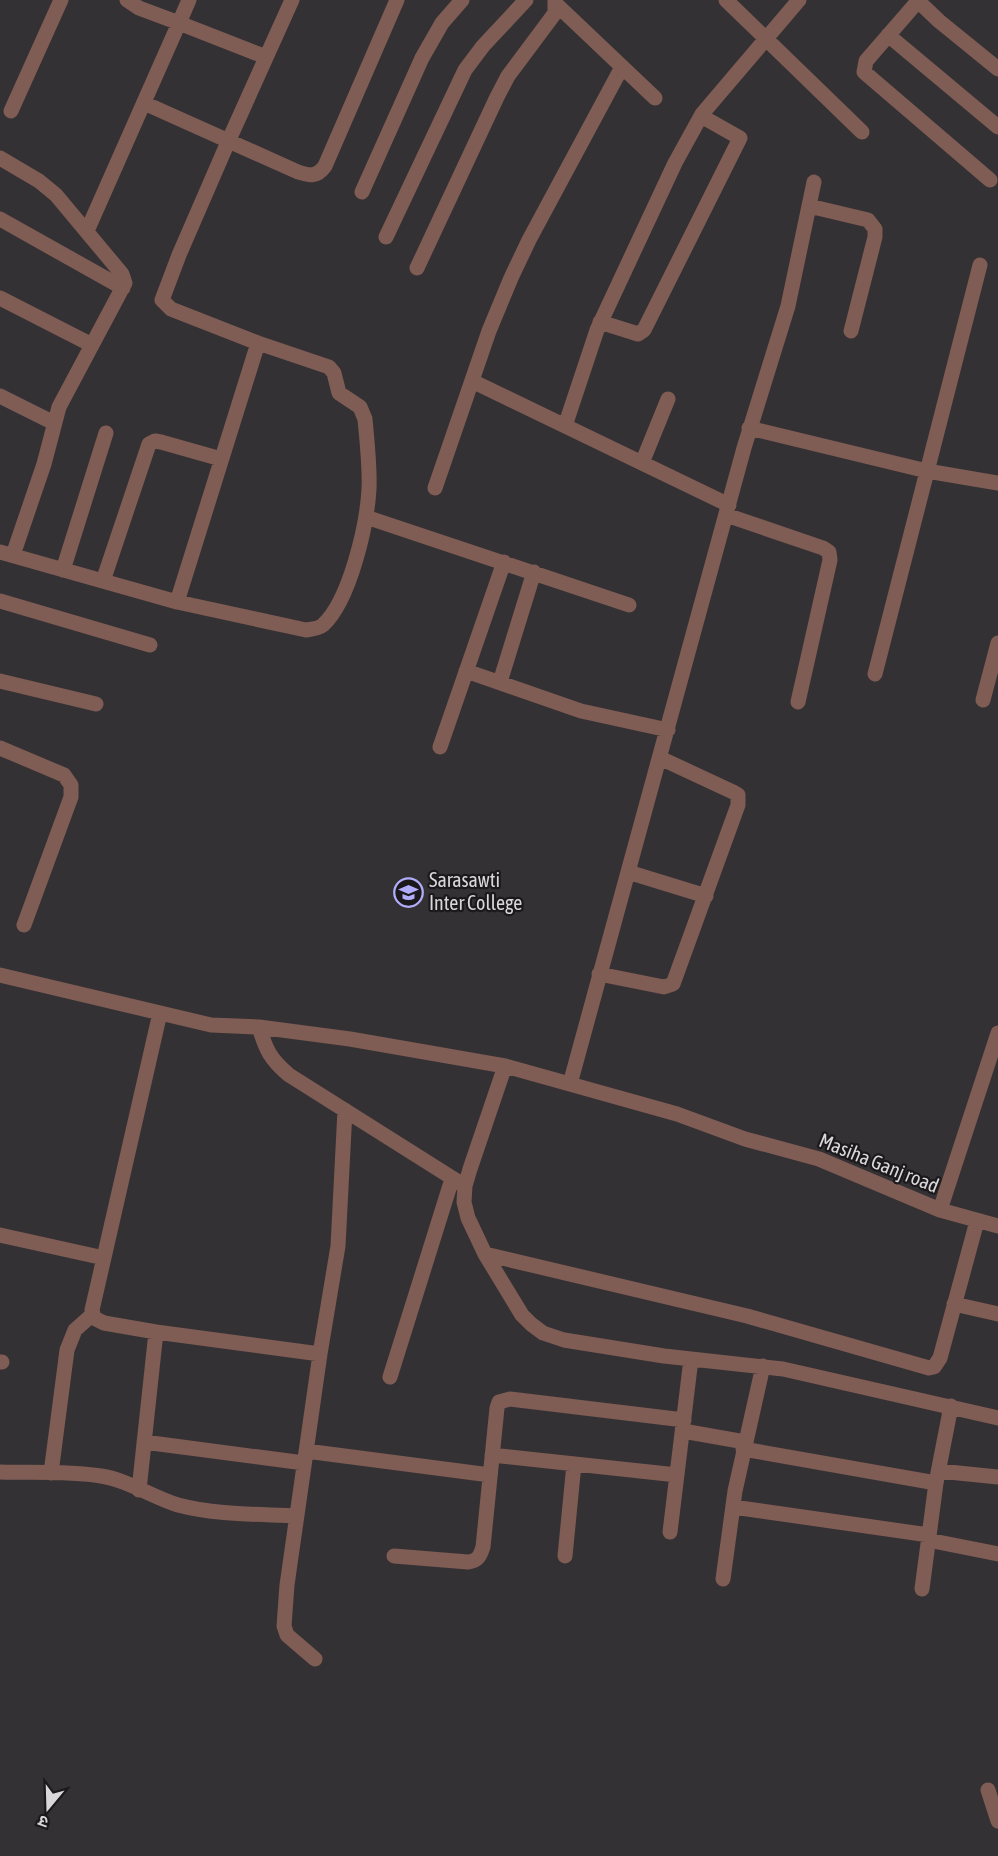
<svg xmlns="http://www.w3.org/2000/svg" width="998" height="1856" font-family="'Asap Condensed','Noto Sans Devanagari',sans-serif">
<style>
.lines{fill:none;stroke-linecap:round;stroke-linejoin:round}
.minor{stroke:#7f5c54;stroke-width:15}
.labels{text-anchor:middle;stroke-width:4.5;stroke-linejoin:round;paint-order:stroke}
.poi-label{font-size:20px;fill:#d9d7d9;stroke:#1b191b;text-anchor:start}
.street-label{font-size:20px;fill:#d9d7d9;stroke:#1b191b}
</style>
<rect width="100%" height="100%" fill="#343134"/>
<g class="lines">
<path class="minor" d="M189 0 179 23 266 57
M726 0 862 132
M917 0 939 21 998 69
M918 1 866 61 864 72 990 180
M556 4 655 98
M888 35 998 127
M144 103 298 172C310 176 317 177 325 166L397 0
M11 111 61 0
M0 158 39 181 56 195 122 274 125 283 59 407 44 464 13 555
M362 192 422 58 442 23 462 0
M809 206 868 220 875 229V237L851 331
M0 219 123 288
M87 231 179 23 139 8 127 0
M386 237 465 70 483 46 526 0
M417 268 497 97 508 76 555 13V0
M0 298 92 345
M600 322 638 334 644 330 740 138 701 116
M472 381 729 505
M0 396 54 423
M565 426 597 330 675 163 702 114 799 0
M749 428 927 471 998 483
M642 463 668 399
M435 488 489 331 511 278 529 240 622 67
M726 515 823 548 829 552 830 560 798 702
M366 517 629 605
M0 552 177 602 306 630C312 629 318 629 323 625 350 600 367 525 369 489 370 466 367 442 365 419L360 407 339 393 334 373 329 367 258 343 171 309 162 300 179 255 228 142 292 0
M63 570 106 433
M103 581 149 444 155 441 161 442 221 459
M0 601 150 645
M177 602 258 343
M466 671 581 711 668 730
M875 674 980 265
M0 681 96 704
M500 682 534 572
M983 700 998 643
M440 747 504 562
M0 748 64 775 71 785V797L24 925
M628 872 706 896
M599 974 664 987 673 984 738 805V795L733 792 660 758
M0 975 211 1025 259 1027 350 1039 505 1066 677 1114 745 1139 819 1159 940 1210 998 1226
M160 1013 92 1310 94 1318 104 1323 156 1332 320 1354
M259 1027C266 1050 270 1059 289 1075L465 1186
M505 1066 470 1169 465 1186 464 1202 468 1218 485 1254 522 1315 531 1324 543 1333 564 1340 664 1356 783 1369 998 1418
M570 1084 744 448 788 306 814 182
M940 1210 998 1033
M0 1235 104 1258
M485 1254 747 1316 929 1368 934 1367 940 1358 977 1221
M954 1304 998 1314
M0 1362H2
M390 1377 452 1179
M683 1431 745 1442
M144 1442 304 1463
M743 1449 936 1483
M306 1451 490 1475
M492 1455 677 1475
M939 1471 998 1477
M0 1472C33 1473 68 1471 101 1476 128 1480 152 1497 178 1505 216 1515 257 1514 297 1516
M51 1473 67 1350 75 1330 93 1314
M139 1490 156 1332
M733 1507 929 1535
M670 1532 691 1359
M928 1540 998 1554
M394 1556 468 1562C478 1561 480 1556 483 1547L497 1408 499 1402 510 1399 684 1420
M565 1556 574 1464
M723 1579 735 1491 763 1366
M922 1589 936 1483 951 1406
M315 1659 287 1635 284 1626 287 1585 320 1354 338 1246 345 1110
M988 1790 998 1821"/>
</g>
<defs>
<symbol id="university-ring" viewBox="-11 -11 22 22"><circle r="9.5" fill="#1b191b" stroke="#b0aefa" stroke-width="1.5"/><path d="M0-5L7-2L0 1L-7-2ZM-4 1L0 2.5L4 1V4Q0 6-4 4Z" fill="#b0aefa"/></symbol>
</defs>
<g fill-rule="evenodd">
<use href="#university-ring" x="392" y="876" width="33" height="33"/>
</g>
<g class="labels">
<g class="poi-label">
<text x="429" y="887">Sarasawti<tspan x="429" dy="23">Inter College</tspan></text>
</g>
<g class="street-label">
<text transform="translate(879 1163) rotate(22)" y="7">Masiha Ganj road</text>
</g>
</g>
<g transform="translate(48 1808) rotate(199)" stroke="#1b191b" stroke-width="4.5" paint-order="stroke">
<path d="M0-4.5L10 22L0 15L-10 22Z" fill="#d9d7d9"/>
<text y="-9" font-size="16" font-weight="bold" text-anchor="middle" fill="#d9d7d9">उ</text>
</g>
</svg>
